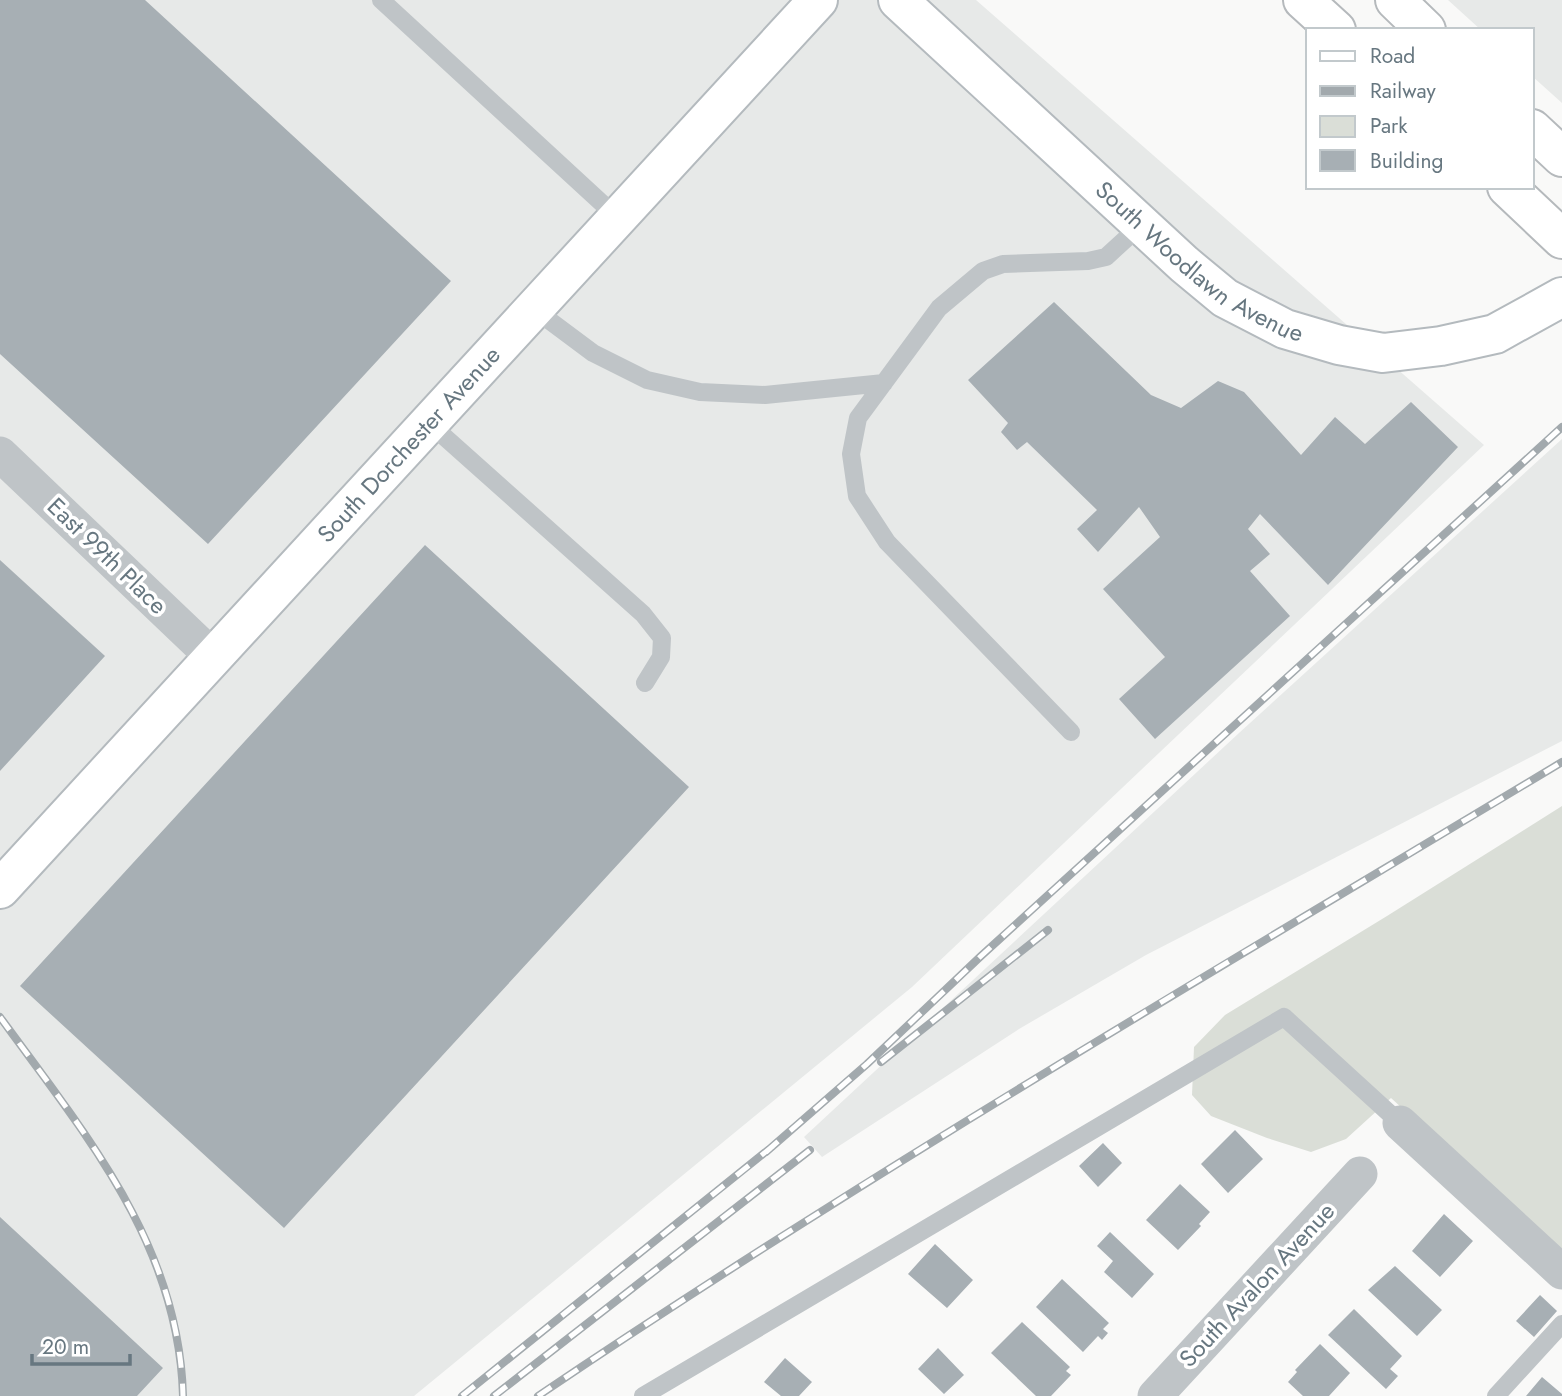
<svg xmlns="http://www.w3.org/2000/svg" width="1562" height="1396" font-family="Jost,sans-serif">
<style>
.built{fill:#e7e9e8}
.green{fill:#daded7}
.building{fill:#a7afb4}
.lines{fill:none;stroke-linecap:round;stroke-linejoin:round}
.secondary-casing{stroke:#b4babe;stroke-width:42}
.highway-casing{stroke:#b5b9bc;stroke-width:42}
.lane{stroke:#bfc4c7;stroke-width:18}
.street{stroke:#bfc4c7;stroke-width:35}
.secondary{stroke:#fff;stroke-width:38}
.highway{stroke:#fff;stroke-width:38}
.rail-casing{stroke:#a2a9ad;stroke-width:8}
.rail{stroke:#fff;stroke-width:5;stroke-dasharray:16;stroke-linecap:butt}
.labels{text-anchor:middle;stroke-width:7;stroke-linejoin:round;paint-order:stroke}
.street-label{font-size:24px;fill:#677780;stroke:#fff}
</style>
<rect width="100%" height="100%" fill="#f9f9f8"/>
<path class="built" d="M0 0H976L1484 445 912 987 414 1396H0Z
M1448 0H1562V103L1532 76V30H1481Z
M1562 439V741L1146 955 1019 1029 822 1157 804 1137 1239 733Z"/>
<path class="green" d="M1562 806V1254L1391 1098 1346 1139 1311 1152 1267 1138 1211 1116 1192 1095 1194 1047 1225 1015 1387 916Z"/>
<path class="building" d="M0 0H145L451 281 208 544 0 354Z
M1054 302 1151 395 1181 408 1218 381 1244 392 1301 455 1335 417 1365 444 1411 402 1458 447 1328 585 1260 514 1248 529 1270 554 1250 571 1290 616 1155 739 1119 699 1165 657 1103 589 1160 537 1139 507 1098 552 1077 529 1097 510 1027 442 1017 450 1001 432 1008 423 968 380Z
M425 545 689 787 284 1228 20 986Z
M0 560 105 656 0 771Z
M1235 1130 1263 1159 1228 1193 1201 1164Z
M1103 1143 1122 1163 1098 1187 1079 1166Z
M1180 1184 1210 1212 1199 1224 1201 1226 1178 1250 1146 1220Z
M1444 1214 1473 1241 1440 1277 1412 1251Z
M0 1217 163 1368 137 1396H0Z
M1110 1232 1154 1274 1132 1298 1104 1272 1113 1261 1097 1246Z
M935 1244 973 1280 947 1308 908 1274Z
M1395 1266 1442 1310 1417 1336 1368 1290Z
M1062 1279 1109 1323 1103 1329 1108 1333 1102 1340 1098 1336 1083 1352 1036 1307Z
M1540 1295 1557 1311 1534 1337 1516 1321Z
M1354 1309 1402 1356 1390 1369 1398 1376 1386 1389 1328 1335Z
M1022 1322 1070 1367 1066 1371 1071 1375 1051 1396H1036L991 1353Z
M1320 1344 1350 1373 1329 1396H1303L1288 1382 1297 1372 1295 1370Z
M938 1348 964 1375 944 1394 918 1369Z
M785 1358 812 1382 799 1396H781L764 1382Z
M1542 1377 1562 1394V1396H1526Z"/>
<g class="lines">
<defs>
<g id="secondary">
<path id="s1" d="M898 0 1184 264 1225 298 1285 329 1339 345 1383 353 1441 346 1495 334 1562 297"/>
<path id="s2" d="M0 889 818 0"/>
</g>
<path id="highway" d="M1303 0 1336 30
M1395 0 1426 30
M1532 129 1562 157
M1507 187 1562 239"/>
</defs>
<use href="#secondary" class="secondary-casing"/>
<use href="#highway" class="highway-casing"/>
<path class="lane" d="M381 0 618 218
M534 309 593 353 647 380 700 392 765 395 884 383
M429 423 643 614 662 638 661 657 645 683
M1071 732 887 542 857 496 851 454 858 418 939 308 983 271 1003 264 1088 261 1106 257 1141 225
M643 1396 1284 1017 1400 1123
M1496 1396 1562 1324"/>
<path class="street" d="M0 454 213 657
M1400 1123 1562 1272
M1155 1396 1360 1174"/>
<use href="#secondary" class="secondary"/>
<use href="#highway" class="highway"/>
<defs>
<path id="rail" d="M0 1017C85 1134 179 1244 183 1396
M881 1062 1048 930
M766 1152 867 1064 981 956 1562 427
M462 1396 773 1146
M494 1396 810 1150
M538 1396C871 1171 1218 969 1562 762"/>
</defs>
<use href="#rail" class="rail-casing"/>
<use href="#rail" class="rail"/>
</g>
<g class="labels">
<g class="street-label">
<text dy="8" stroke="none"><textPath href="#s1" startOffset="401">South Woodlawn Avenue</textPath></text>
<text dy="8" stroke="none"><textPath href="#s2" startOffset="604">South Dorchester Avenue</textPath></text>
<text transform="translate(107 556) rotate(44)" y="8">East 99th Place</text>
<text transform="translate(1257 1285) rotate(-47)" y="8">South Avalon Avenue</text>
</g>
</g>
<rect x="1306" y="28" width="228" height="161" fill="#ffffff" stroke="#c2c9cc" stroke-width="2"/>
<rect x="1320" y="51" width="35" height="10" fill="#ffffff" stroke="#c2c9cc" stroke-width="2"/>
<text x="1370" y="63" font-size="21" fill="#677780">Road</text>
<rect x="1320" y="86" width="35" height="10" fill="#a2a9ad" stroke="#c2c9cc" stroke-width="2"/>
<text x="1370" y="98" font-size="21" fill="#677780">Railway</text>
<rect x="1320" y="116" width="35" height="21" fill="#daded7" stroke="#c2c9cc" stroke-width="2"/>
<text x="1370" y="133" font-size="21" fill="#677780">Park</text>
<rect x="1320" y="150" width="35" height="21" fill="#a7afb4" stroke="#c2c9cc" stroke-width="2"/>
<text x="1370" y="168" font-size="21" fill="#677780">Building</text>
<path d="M32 1354v10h98v-10" fill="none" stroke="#677780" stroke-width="3.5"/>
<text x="42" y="1354" font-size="21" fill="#677780" stroke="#ffffff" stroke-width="5" paint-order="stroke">20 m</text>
</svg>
